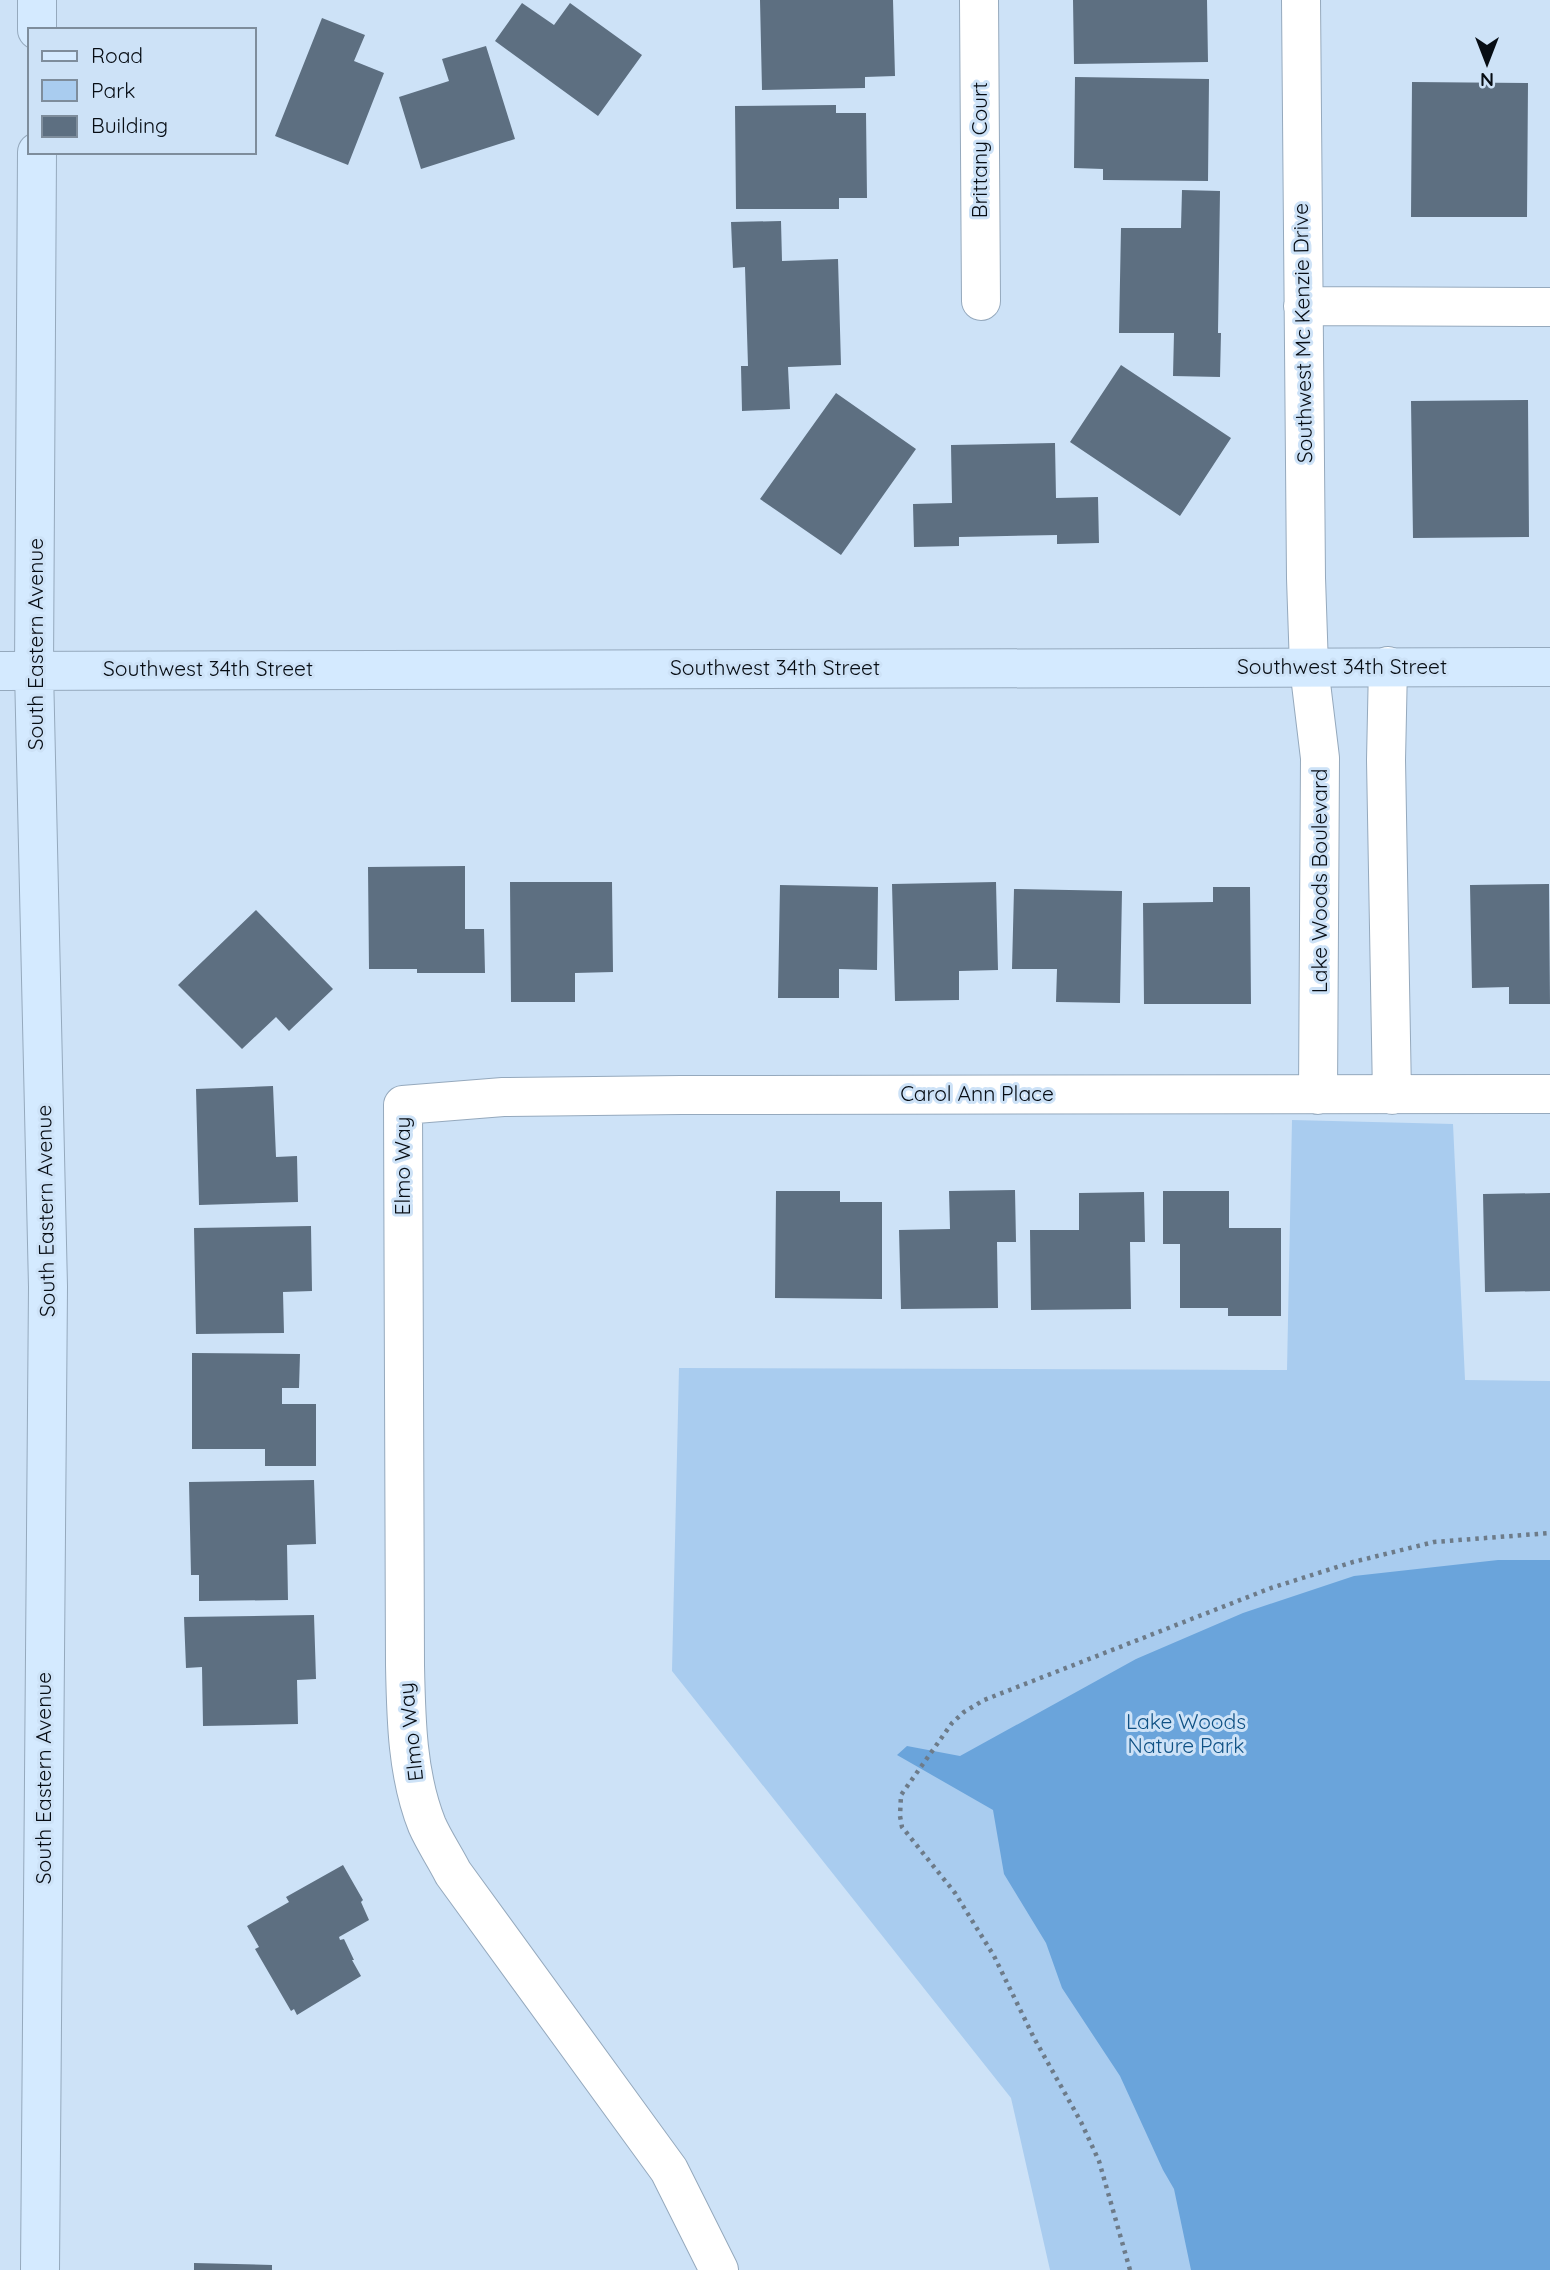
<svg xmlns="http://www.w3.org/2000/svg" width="1550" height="2270" font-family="Quicksand,sans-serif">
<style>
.green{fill:#a9ccef}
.forest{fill:#6aa4db}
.building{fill:#5d6f81}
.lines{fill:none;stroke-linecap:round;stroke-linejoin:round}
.street-casing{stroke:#95a9bd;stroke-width:40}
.secondary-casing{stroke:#95a9bd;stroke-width:40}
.path{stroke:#6d7b89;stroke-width:4.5;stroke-dasharray:3.5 5;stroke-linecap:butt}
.street{stroke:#fff;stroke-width:38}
.secondary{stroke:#d4eaff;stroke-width:38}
.labels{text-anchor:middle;stroke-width:6;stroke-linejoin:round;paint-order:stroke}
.street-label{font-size:21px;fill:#070d14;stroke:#cde2f7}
.park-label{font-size:21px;fill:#0f5184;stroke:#cde2f7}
</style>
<rect width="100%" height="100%" fill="#cde2f7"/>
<path class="green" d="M1292 1120 1453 1124 1465 1380 1550 1381V2270H1050L1011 2098 672 1671 679 1368 1287 1370Z"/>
<path class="forest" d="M1498 1560H1550V2270H1191L1174 2189 1163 2170 1120 2076 1062 1988 1046 1943 1004 1874 993 1810 897 1755 907 1746 960 1756 1136 1659 1243 1613 1354 1576Z"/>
<path class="building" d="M760 0H893L895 76 865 77V88L762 90Z
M1073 0H1207L1208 62 1074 64Z
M522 3 554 25 570 3 642 55 598 116 495 41Z
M322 18 365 35 354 61 384 73 348 165 275 136Z
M486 46 515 139 421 169 399 97 449 81 442 59Z
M1075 77 1209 79 1208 181 1103 180V169L1074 168Z
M1412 82 1528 83 1527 217H1411Z
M836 105V113H866L867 198H839V209H736L735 106Z
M1182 190 1220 191 1218 333H1221L1220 377 1173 376 1174 333H1119L1121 228H1181Z
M781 221 782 261 838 259 841 365 788 367 790 409 742 411 741 366H748L745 267 733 268 731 222Z
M1121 365 1231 438 1180 516 1070 442Z
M836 393 916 449 841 555 760 499Z
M1528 400 1529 537 1413 538 1411 401Z
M1055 443 1056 498 1098 497 1099 543 1057 544V535L959 537V546L914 547 913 504 952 503 951 445Z
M465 866V929H484L485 973H417V969H369L368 867Z
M510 882H612L613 972 575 973V1002H511Z
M996 882 998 970 959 971V1000L895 1001 892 884Z
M1549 884 1550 1004H1509V987L1472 988 1470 885Z
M780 885 878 887 877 970 839 969V998H778Z
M1213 887H1250L1251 1004H1144L1143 903 1213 902Z
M1014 889 1122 891 1120 1003 1056 1002 1057 969H1012Z
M256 910 333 989 289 1031 276 1017 242 1049 178 985Z
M273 1086 276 1157 297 1156 298 1202 199 1205 196 1089Z
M1015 1190 1016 1242H997L998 1308 901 1309 899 1230 950 1229 949 1191Z
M776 1191H840V1202H882V1299L775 1298Z
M1163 1191H1229V1228H1281V1316H1228V1308H1180V1244H1163Z
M1144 1192 1145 1242H1130L1131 1309 1031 1310 1030 1230H1079V1193Z
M1550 1193V1291L1485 1292 1483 1194Z
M311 1226 312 1291 283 1292 284 1333 196 1334 194 1228Z
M192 1353 300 1354 299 1388H282V1404H316V1466H265V1449H192Z
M314 1480 316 1544 287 1545 288 1600 199 1601V1575H191L189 1482Z
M314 1615 316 1679 297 1680 298 1724 203 1726 202 1667 186 1668 184 1617Z
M343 1865 363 1900 361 1902 369 1920 339 1937 340 1940 344 1939 354 1960H352L361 1976 297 2015 294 2009 291 2011 255 1949 259 1947 247 1926 289 1902 286 1897Z
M194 2263 272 2265V2270H194Z"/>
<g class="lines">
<defs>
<path id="street" d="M979 0 981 301
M1301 0 1306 578 1309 667 1320 758 1318 1095
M1303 306 1550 307
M1388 666 1386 760 1392 1095
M719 2270 669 2170 453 1873C445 1857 434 1841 427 1825 407 1775 406 1718 405 1665L403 1105 503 1097 681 1095 1550 1094"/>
<path id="secondary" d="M37 0V30
M37 152 34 670 48 1287 40 2270
M0 671 1550 667"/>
</defs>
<use href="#street" class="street-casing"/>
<use href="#secondary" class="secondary-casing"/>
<path class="path" d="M1130 2270 1099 2161 1081 2122 1034 2038 994 1956 955 1893 902 1827 900 1816 901 1795 952 1723 964 1712 984 1700 1271 1588 1353 1562 1434 1542 1550 1533"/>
<use href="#street" class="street"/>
<use href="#secondary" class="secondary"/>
</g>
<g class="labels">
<g class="street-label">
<text transform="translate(980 150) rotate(-90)" y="7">Brittany Court</text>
<text transform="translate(1303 333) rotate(-91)" y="7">Southwest Mc Kenzie Drive</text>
<text transform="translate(36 644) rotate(-90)" y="7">South Eastern Avenue</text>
<text x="1342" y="674">Southwest 34th Street</text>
<text x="775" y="675">Southwest 34th Street</text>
<text x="208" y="676">Southwest 34th Street</text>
<text transform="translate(1320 881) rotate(-90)" y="7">Lake Woods Boulevard</text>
<text x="977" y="1101">Carol Ann Place</text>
<text transform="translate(403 1166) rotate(-90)" y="7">Elmo Way</text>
<text transform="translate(46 1211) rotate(-91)" y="7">South Eastern Avenue</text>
<text transform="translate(411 1732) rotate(-96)" y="7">Elmo Way</text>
<text transform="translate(44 1778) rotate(-90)" y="7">South Eastern Avenue</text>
</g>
<g class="park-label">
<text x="1186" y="1729">Lake Woods<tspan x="1186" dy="24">Nature Park</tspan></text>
</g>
</g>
<rect x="28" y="28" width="228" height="126" fill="#cde2f7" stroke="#7e8d9c" stroke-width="2"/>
<rect x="42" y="51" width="35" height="10" fill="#d4eaff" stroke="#7e8d9c" stroke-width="2"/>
<text x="91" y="63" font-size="21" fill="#070d14">Road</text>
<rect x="42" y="80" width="35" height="21" fill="#a9ccef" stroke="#7e8d9c" stroke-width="2"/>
<text x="91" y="98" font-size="21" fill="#070d14">Park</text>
<rect x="42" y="116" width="35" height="21" fill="#5d6f81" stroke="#7e8d9c" stroke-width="2"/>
<text x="91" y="133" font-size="21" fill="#070d14">Building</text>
<g transform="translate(1487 63) rotate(180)" stroke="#cde2f7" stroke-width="5" paint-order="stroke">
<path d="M0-5L12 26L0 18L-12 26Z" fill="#070d14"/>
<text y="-10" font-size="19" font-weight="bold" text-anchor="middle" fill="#070d14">N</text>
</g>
</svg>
